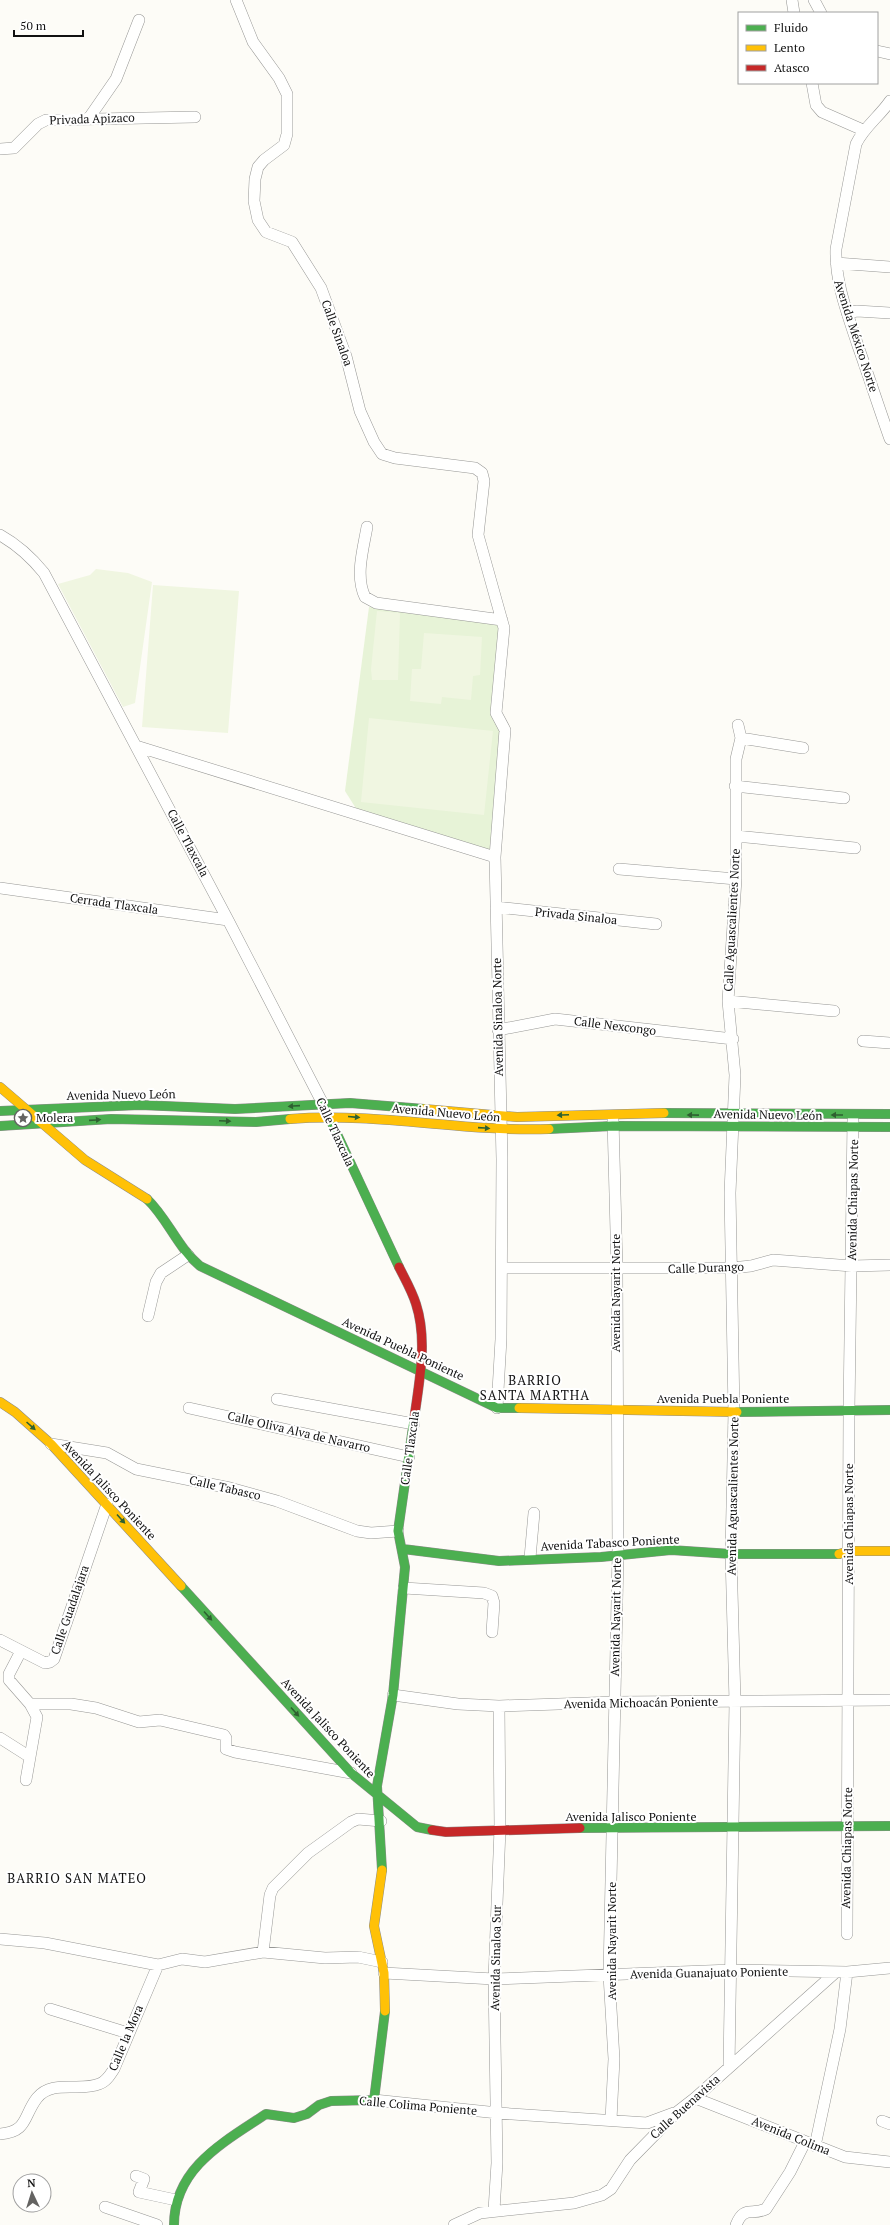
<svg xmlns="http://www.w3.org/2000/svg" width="890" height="2225" font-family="'PT Serif',serif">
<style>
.green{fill:#e7f3d7}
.pitch{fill:#f0f6e1}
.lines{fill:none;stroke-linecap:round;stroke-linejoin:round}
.street-casing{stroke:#979795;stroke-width:12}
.fast-casing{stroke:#8e8d8b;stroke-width:10}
.slow-casing{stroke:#8e8d8b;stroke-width:10}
.jam-casing{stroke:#8e8d8b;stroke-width:10}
.street{stroke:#fffffe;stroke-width:11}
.fast{stroke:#4caf50;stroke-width:9}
.slow{stroke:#ffc107;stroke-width:9}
.jam{stroke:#c62828;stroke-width:9}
.oneway{fill:#2e6030}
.labels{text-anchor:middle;stroke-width:4;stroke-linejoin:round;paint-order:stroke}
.street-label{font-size:12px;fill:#111;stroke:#fff}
.poi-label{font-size:12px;fill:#111;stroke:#fff;text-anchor:start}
.neighbourhood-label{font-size:13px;letter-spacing:1px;fill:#111;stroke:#fff}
</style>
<rect width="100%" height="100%" fill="#fdfcf7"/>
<path class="green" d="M369 607 501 625V724L491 851 357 810 345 791Z"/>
<path class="pitch" d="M96 569 128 573 152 582 135 703 123 707 58 584 90 575Z
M153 585 239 591 228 733 142 727Z
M377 611 400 613 398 680H372L371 669Z
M424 633 482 637 480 675 473 676 471 700 442 697 441 704 410 701 412 669H421Z
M369 718 493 731 484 815 361 802Z"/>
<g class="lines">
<defs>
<path id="street" d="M236 0 253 42 279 78 287 94V134L284 145 264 160 258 167 255 179 254 201 258 220 266 232 292 242 321 288 346 356 360 411 374 442 382 454 395 458 475 468 482 473 484 481 478 535 504 628 496 713 505 730 495 857 502 1159 501 1339 497 1408
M792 0 794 13
M814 0 821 13
M877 51 890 54
M812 83 816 105 822 112 863 130
M890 101C879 117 864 127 856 144L836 249C835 283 848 315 858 346 869 377 879 408 890 439
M89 118 116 79 139 20
M0 149 14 148 38 124 46 120 195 117
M836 263 890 267
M847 313 857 311 890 313
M367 527C363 550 355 576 365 597L376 603 502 620
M0 535C18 545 31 557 44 573L228 920 323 1104
M741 738 803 748
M136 746 495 857
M735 786 844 798
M736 836 855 848
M619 869 736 879
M0 888 228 920
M496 907 656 924
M728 1001 834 1011
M498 1030 555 1019 733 1039
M863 1041 890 1043
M502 1268H731L751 1266 773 1260 852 1266 890 1265
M148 1316 156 1282 161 1273 188 1255
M277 1399 414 1424
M189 1408 409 1457
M51 1444 107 1453 136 1469 230 1488 277 1501 357 1531 371 1533 398 1531
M530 1558 534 1513
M404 1588 484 1593 492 1596 494 1603 492 1632
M0 1640 45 1663 50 1662 54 1659 107 1504
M21 1651 9 1674V1680L30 1704H71L96 1708 139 1722 160 1720 224 1735 226 1738V1749L235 1752 351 1773
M393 1695 458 1704 499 1706 616 1702 890 1700
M0 1738 30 1757
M26 1780 37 1717 30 1704
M847 1934 849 1411 853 1120
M0 1939 45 1943 158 1965 182 1959 205 1962 263 1952 325 1958 358 1957 382 1962
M263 1952 270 1895 273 1888 308 1853 351 1822 358 1819 381 1821
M384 1973 494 1979 732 1970 847 1972 890 1968
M50 2009 128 2033
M729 2067 735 1702 731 1554 734 1412 730 1193 735 1075 728 1001 736 879V759L741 738 738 725
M695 2098 845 2157 890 2162
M374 2100 498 2113 647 2123 674 2113
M611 2120 614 2059 609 1975 618 1554 617 1269 613 1120
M882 2121 890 2124
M0 2134C28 2132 23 2116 37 2098 52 2079 80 2092 99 2084 106 2082 110 2075 114 2069L158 1965
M815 2146 840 2029 847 1972
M136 2176 144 2179 139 2192 176 2200
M105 2207 157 2225
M494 2210 497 2163 494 1979 500 1829 499 1706
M454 2225 480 2213 574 2203 602 2195 611 2189 630 2160 677 2112 695 2098 836 1972
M736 2225C744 2205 751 2216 766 2209L790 2172 805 2142"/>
<path id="fast" d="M323 1104 399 1267
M0 1111 140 1105 235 1109 350 1103 424 1109
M664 1113 890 1114
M0 1126 111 1119 256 1122 290 1119
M549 1129 613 1126 890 1127
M147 1199C168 1219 177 1247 200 1266L497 1408H519
M737 1412 890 1410
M403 1549 499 1561 601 1557 671 1550 731 1554H839
M181 1586 351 1773 417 1827 432 1830
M580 1828 890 1826
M382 1870 377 1786 393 1695 405 1567 398 1531 414 1420
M174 2225C174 2168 224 2142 266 2114L294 2118 307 2114 319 2105 331 2101 374 2100 385 2011"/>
<path id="slow" d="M0 1087 85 1160 147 1199
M424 1109 517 1117 664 1113
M290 1119C377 1112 463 1132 549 1129
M0 1402 15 1412 51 1444 181 1586
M519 1408 737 1412
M839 1554 849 1551H890
M382 1870 374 1926 384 1973 385 2011"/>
<path id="jam" d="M399 1267C405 1279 412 1291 416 1304 428 1341 419 1382 414 1420
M432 1830 446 1832 580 1828"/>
</defs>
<use href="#street" class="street-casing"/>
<use href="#fast" class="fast-casing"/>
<use href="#slow" class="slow-casing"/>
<use href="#jam" class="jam-casing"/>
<use href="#street" class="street"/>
<use href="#fast" class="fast"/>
<use href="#slow" class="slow"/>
<use href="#jam" class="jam"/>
</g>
<defs><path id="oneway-solid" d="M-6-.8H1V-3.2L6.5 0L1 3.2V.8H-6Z"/></defs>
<g class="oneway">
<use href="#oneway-solid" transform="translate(294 1106) rotate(176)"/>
<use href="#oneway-solid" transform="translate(563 1115) rotate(177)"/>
<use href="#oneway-solid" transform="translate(693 1115) rotate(-179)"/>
<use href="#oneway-solid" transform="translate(837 1115) rotate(180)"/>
<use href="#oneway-solid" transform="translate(354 1117) rotate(5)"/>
<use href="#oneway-solid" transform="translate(95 1120) rotate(-4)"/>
<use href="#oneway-solid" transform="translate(225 1121) rotate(3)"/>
<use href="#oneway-solid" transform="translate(484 1128) rotate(4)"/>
<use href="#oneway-solid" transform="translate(31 1426) rotate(42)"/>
<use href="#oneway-solid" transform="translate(121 1519) rotate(48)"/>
<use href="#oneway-solid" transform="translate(208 1616) rotate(48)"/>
<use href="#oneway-solid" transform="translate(295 1712) rotate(48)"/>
</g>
<defs>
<symbol id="sight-ring" viewBox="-11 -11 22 22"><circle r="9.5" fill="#fff" stroke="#646362" stroke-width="1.5"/><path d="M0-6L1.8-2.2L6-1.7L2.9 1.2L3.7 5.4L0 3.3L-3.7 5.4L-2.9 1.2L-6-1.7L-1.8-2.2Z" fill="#646362"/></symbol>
</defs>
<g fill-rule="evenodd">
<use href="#sight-ring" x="13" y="1108" width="20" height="20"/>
</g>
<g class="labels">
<g class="street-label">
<text transform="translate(92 119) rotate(-2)" y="4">Privada Apizaco</text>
<text transform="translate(337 333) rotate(70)" y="4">Calle Sinaloa</text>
<text transform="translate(856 336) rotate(72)" y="4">Avenida México Norte</text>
<text transform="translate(188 843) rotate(62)" y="4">Calle Tlaxcala</text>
<text transform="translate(114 904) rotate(8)" y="4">Cerrada Tlaxcala</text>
<text transform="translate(576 916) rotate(6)" y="4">Privada Sinaloa</text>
<text transform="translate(732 920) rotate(-87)" y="4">Calle Aguascalientes Norte</text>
<text transform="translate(498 1017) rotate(-91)" y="4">Avenida Sinaloa Norte</text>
<text transform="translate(615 1026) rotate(7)" y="4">Calle Nexcongo</text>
<text transform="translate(121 1095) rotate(-1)" y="4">Avenida Nuevo León</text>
<text transform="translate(446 1113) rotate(5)" y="4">Avenida Nuevo León</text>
<text transform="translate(768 1115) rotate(1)" y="4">Avenida Nuevo León</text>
<text transform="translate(335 1132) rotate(65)" y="4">Calle Tlaxcala</text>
<text transform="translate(853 1200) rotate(-89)" y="4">Avenida Chiapas Norte</text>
<text transform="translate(706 1268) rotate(-2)" y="4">Calle Durango</text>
<text transform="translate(616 1293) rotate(-90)" y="4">Avenida Nayarit Norte</text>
<text transform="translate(403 1349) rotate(25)" y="4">Avenida Puebla Poniente</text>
<text x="723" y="1403">Avenida Puebla Poniente</text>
<text transform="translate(299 1432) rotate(13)" y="4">Calle Oliva Alva de Navarro</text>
<text transform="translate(410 1448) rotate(-82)" y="4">Calle Tlaxcala</text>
<text transform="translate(225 1488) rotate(13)" y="4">Calle Tabasco</text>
<text transform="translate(109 1490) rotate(47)" y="4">Avenida Jalisco Poniente</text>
<text transform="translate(733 1496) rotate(-89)" y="4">Avenida Aguascalientes Norte</text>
<text transform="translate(849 1524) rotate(-90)" y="4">Avenida Chiapas Norte</text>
<text transform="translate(610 1543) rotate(-3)" y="4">Avenida Tabasco Poniente</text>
<text transform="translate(70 1610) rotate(-71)" y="4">Calle Guadalajara</text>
<text transform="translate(616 1617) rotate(-89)" y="4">Avenida Nayarit Norte</text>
<text transform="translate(641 1703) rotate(-1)" y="4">Avenida Michoacán Poniente</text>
<text transform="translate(328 1728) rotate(47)" y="4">Avenida Jalisco Poniente</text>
<text x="631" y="1821">Avenida Jalisco Poniente</text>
<text transform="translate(847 1848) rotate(-89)" y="4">Avenida Chiapas Norte</text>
<text transform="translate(612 1941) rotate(-90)" y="4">Avenida Nayarit Norte</text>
<text transform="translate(496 1958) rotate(-89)" y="4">Avenida Sinaloa Sur</text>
<text transform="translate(709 1973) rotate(-1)" y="4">Avenida Guanajuato Poniente</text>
<text transform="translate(126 2038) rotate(-67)" y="4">Calle la Mora</text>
<text transform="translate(418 2106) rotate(5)" y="4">Calle Colima Poniente</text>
<text transform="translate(685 2107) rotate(-42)" y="4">Calle Buenavista</text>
<text transform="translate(791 2136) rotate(22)" y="4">Avenida Colima</text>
</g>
<g class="poi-label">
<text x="36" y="1122">Molera</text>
</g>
<g class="neighbourhood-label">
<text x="535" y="1385">BARRIO<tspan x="535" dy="15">SANTA MARTHA</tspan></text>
<text x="77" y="1883">BARRIO SAN MATEO</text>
</g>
</g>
<rect x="738" y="12" width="140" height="72" fill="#ffffff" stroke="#a0a0a0"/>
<rect x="746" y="25" width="20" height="6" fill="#4caf50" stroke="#a0a0a0"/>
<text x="774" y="32" font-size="12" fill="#111111">Fluido</text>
<rect x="746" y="45" width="20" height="6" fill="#ffc107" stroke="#a0a0a0"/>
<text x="774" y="52" font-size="12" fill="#111111">Lento</text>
<rect x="746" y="65" width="20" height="6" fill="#c62828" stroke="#a0a0a0"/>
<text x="774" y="72" font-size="12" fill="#111111">Atasco</text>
<g transform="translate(32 2193) rotate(356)"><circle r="19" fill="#ffffff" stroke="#a0a0a0"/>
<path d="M0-3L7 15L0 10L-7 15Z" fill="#646362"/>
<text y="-6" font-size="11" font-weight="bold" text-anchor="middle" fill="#111111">N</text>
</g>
<path d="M14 30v6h69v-6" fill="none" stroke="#111111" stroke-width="2"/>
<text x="20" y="30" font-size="12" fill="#111111" stroke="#ffffff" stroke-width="3" paint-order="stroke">50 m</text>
</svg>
